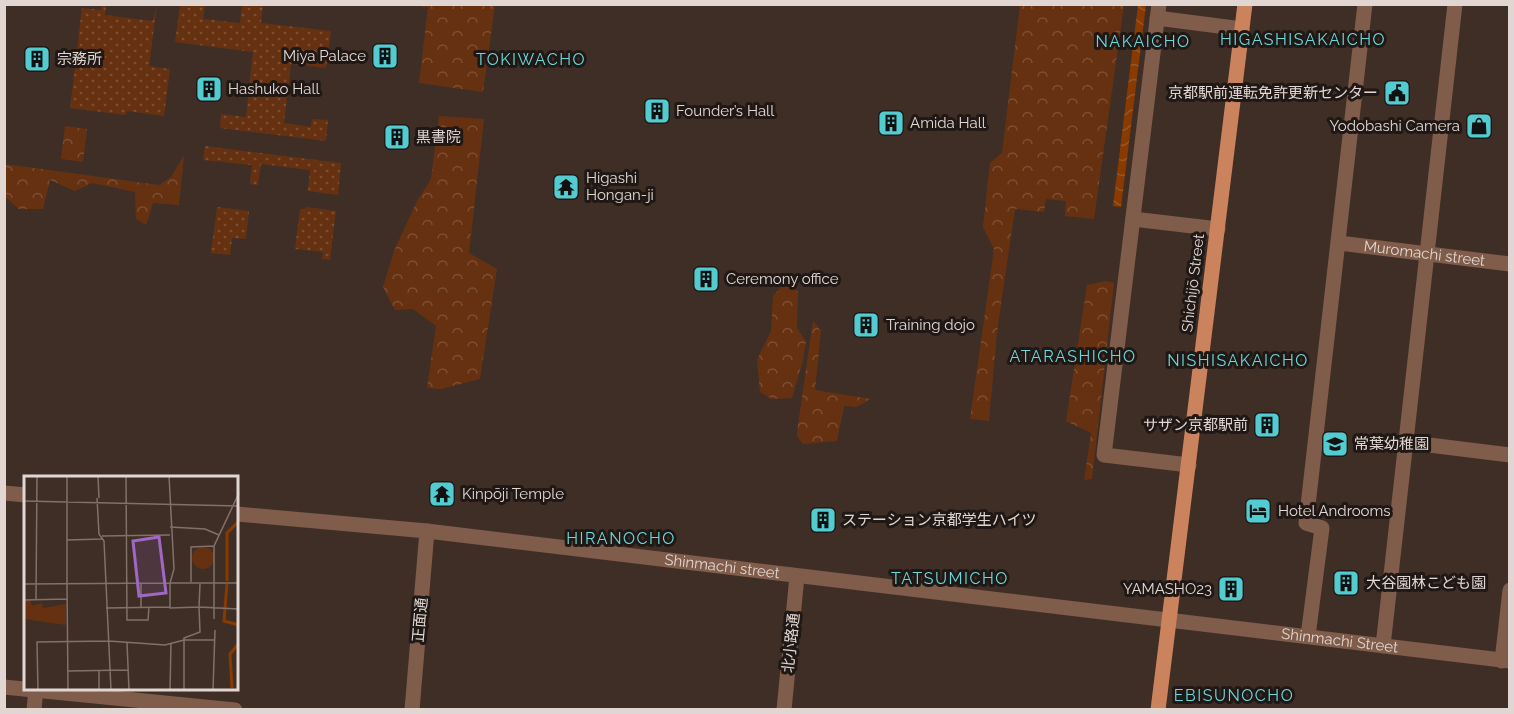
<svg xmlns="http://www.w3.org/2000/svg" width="1514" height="714" font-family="Raleway,'Noto Sans JP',sans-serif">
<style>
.forest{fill:url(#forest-crowns)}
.park{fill:url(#park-dots)}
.water{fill:url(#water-waves)}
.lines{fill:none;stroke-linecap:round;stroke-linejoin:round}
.minor{stroke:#805c4a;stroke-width:15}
.major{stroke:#cb835d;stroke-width:15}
.labels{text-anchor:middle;stroke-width:6;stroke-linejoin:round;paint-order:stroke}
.poi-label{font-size:15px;fill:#e1d6d1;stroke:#201815;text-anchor:start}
.street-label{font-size:15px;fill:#e1d6d1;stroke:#201815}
.neighbourhood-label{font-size:16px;letter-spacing:1.5px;fill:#6cd8dc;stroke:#201815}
.inset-river{fill:none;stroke:#883a00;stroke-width:3}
.inset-road{fill:none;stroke:#80716a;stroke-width:1.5}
.view{fill:#9f68c5;fill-opacity:0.15;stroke:#9f68c5;stroke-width:3}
.inset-edge{fill:none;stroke:#e1d6d1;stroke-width:3}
</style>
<defs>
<pattern id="forest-crowns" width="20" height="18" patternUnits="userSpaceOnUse" patternTransform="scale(1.5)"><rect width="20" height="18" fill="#663111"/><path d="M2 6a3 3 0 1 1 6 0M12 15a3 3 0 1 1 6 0" fill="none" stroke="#7c4e33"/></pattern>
<pattern id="park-dots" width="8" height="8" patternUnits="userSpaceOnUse" patternTransform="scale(1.5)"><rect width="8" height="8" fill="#663111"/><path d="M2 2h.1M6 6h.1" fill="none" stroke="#7c4e33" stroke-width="1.8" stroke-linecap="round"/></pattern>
<pattern id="water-waves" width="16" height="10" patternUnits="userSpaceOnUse" patternTransform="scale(1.5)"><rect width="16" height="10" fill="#883a00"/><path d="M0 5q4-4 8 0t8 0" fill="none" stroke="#985624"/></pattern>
</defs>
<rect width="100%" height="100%" fill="#3f2e26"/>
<path class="forest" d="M410 5H495L483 92 419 83 428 7Z
M1020 5H1124L1094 219 1065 216 1066 201 1046 199 1044 212 1015 209 997 332 989 421 970 419 994 249 983 227 990 163 1002 153Z
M439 116 484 119 469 253 497 269 480 379 441 389 427 388 436 326 413 309 395 310 383 287 394 251 416 203 431 179Z
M65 126 87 129 83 162 61 159Z
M184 155 179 205 153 203 146 225 136 219 135 192 92 183 75 191 50 180 43 209H19L5 197V164L159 185 171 177Z
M1106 281 1114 283 1092 479 1084 480 1091 433 1066 421 1087 285Z
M784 284 798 291 797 328 806 342 803 360 792 398 772 399 760 392 757 360 771 331 773 296Z
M813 321 821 331 815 390 871 399 856 407 844 406 837 441 803 444 797 436 798 425Z"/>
<path class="park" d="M102 5H106L105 15 153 21 157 5 149 66 170 69 164 116 127 111 126 115 70 108 82 8 101 10Z
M180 5H205L203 19 240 23 242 5H263L261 23 331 31 326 68 291 64 284 123 311 127 312 119 328 120 326 141 220 128 221 114 246 117 253 52 175 42Z
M205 146 341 163 338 195 308 191 310 170 261 164 258 185 250 184 252 165 203 160Z
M217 207 249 211 246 239 232 238 230 255 211 253Z
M306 207 336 211 330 260 322 259 323 252 295 249 300 209H305Z"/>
<path class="water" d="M1138 5H1146L1121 207 1113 206Z"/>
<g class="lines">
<g class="minor">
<path d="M1159 4 1104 455 1189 465"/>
<path d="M1157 18 1242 29"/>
<path d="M1133 219 1218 229"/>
<path id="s1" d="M1339 243 1510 264"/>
<path d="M1405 442 1510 455"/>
<path d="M4 493 26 495"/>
<path id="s2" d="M237 514 427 531 1510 661"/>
<path d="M1308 636 1322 528 1306 523 1365 4"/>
<path d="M1383 646 1455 4"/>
<path d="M1502 661 1510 590"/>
<path d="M4 687 235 710"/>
<path d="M34 710 36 688"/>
<path d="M412 710 427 531"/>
<path d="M784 710 797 576"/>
</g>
<path class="major" d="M1158 710 1245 4"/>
</g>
<defs>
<symbol id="building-square" viewBox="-11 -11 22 22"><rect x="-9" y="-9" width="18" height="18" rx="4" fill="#52ccd0" stroke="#201815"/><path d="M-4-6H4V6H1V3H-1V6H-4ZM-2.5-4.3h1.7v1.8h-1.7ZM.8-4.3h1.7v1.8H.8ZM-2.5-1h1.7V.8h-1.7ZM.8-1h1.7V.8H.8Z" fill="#111"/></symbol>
<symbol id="civic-square" viewBox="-11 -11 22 22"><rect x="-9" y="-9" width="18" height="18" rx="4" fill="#52ccd0" stroke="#201815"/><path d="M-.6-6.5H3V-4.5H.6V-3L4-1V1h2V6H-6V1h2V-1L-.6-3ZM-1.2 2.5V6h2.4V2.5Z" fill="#111"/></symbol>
<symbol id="shop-square" viewBox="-11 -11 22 22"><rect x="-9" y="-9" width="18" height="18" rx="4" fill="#52ccd0" stroke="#201815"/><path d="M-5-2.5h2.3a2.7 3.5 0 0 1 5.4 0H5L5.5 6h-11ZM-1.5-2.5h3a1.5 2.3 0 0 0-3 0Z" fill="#111"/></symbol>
<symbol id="temple-square" viewBox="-11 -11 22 22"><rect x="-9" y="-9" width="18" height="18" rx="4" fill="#52ccd0" stroke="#201815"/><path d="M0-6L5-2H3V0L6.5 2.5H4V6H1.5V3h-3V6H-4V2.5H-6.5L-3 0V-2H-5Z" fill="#111"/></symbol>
<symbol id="school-square" viewBox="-11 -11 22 22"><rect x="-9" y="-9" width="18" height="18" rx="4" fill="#52ccd0" stroke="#201815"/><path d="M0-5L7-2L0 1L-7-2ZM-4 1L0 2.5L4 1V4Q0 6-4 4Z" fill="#111"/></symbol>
<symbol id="hotel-square" viewBox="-11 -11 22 22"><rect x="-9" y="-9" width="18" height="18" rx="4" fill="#52ccd0" stroke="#201815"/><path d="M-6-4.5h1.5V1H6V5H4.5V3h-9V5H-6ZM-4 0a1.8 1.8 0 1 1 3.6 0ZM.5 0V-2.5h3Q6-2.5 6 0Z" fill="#111"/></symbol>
</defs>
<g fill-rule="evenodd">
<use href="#building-square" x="370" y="41" width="30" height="30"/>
<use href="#building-square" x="22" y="44" width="30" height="30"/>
<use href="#building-square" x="194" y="74" width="30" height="30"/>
<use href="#civic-square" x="1382" y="78" width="30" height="30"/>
<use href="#building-square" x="642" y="96" width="30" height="30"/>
<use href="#building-square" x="876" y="108" width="30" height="30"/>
<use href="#shop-square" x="1464" y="111" width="30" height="30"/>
<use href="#building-square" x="382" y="122" width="30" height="30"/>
<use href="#temple-square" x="551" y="172" width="30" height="30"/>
<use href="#building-square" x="691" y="264" width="30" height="30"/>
<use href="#building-square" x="851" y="310" width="30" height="30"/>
<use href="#building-square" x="1252" y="410" width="30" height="30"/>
<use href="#school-square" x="1320" y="429" width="30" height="30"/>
<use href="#temple-square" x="427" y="479" width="30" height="30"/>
<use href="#hotel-square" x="1243" y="496" width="30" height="30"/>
<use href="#building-square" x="808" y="505" width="30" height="30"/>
<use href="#building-square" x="1331" y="568" width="30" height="30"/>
<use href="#building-square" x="1216" y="574" width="30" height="30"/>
</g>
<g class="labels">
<g class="poi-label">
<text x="366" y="61" text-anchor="end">Miya Palace</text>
<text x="57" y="64">宗務所</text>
<text x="228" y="94">Hashuko Hall</text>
<text x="1378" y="98" text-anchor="end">京都駅前運転免許更新センター</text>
<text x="676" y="116">Founder’s Hall</text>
<text x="910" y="128">Amida Hall</text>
<text x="1460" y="131" text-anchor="end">Yodobashi Camera</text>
<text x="416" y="142">黒書院</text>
<text x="586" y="183">Higashi<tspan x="586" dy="17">Hongan-ji</tspan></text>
<text x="726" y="284">Ceremony office</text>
<text x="886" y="330">Training dojo</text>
<text x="1248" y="430" text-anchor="end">サザン京都駅前</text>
<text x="1354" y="449">常葉幼稚園</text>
<text x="462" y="499">Kinpōji Temple</text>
<text x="1278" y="516">Hotel Androoms</text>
<text x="842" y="525">ステーション京都学生ハイツ</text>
<text x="1366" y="588">大谷園林こども園</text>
<text x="1212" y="594" text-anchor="end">YAMASHO23</text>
</g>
<g class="street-label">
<text dy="5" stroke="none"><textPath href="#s1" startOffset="86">Muromachi street</textPath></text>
<text transform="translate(1193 283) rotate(-83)" y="5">Shichijō Street</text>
<text dy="5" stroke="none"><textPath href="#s2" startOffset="488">Shinmachi street</textPath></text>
<text transform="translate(420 620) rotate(-85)" y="5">正面通</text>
<text dy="5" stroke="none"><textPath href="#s2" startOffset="1110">Shinmachi Street</textPath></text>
<text transform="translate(791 643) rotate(-84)" y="5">北小路通</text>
</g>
<g class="neighbourhood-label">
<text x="1303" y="45">HIGASHISAKAICHO</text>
<text x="1143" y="47">NAKAICHO</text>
<text x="531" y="65">TOKIWACHO</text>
<text x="1073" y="362">ATARASHICHO</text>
<text x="1238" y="366">NISHISAKAICHO</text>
<text x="621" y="544">HIRANOCHO</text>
<text x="950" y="584">TATSUMICHO</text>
<text x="1234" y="701">EBISUNOCHO</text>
</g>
</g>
<g transform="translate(24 476)">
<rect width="214" height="214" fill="#3f2e26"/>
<path d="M168 82a11 11 0 1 1 22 0a11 11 0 1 1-22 0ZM0 124H6L8 130 18 127 19 132 42 128V149L0 143Z" fill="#663111"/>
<path class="inset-river" d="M203 105V57L215 45M203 108 200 145 215 149M208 212 206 178 215 167"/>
<path class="inset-road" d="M43 0V108M74 0 75 22M102 0 103 144H124L125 131M145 0 150 93 146 107H190M73 22 75 58 80 65 87 214M0 25 215 30M146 51 181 53 195 59M78 60 146 59M43 64 78 63M167 106V71L190 70M117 107V132M190 107V70L215 17M190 107H215M0 108 146 107V132L175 131 176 156 160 162V214M43 108 44 214M176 108 175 131 215 133M12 123 13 0M0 124 43 123M82 132 146 131M190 143V107M159 164H190M103 167 105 214M44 195 104 194M14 214 13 166 85 165 141 169 160 164M75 214V195M146 214 147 167M189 214 191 154"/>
<path class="view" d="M135 61 142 117 115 120 109 65Z"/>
<rect width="214" height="214" class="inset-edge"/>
</g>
<rect width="1514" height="714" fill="none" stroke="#e1d6d1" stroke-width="12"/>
</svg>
